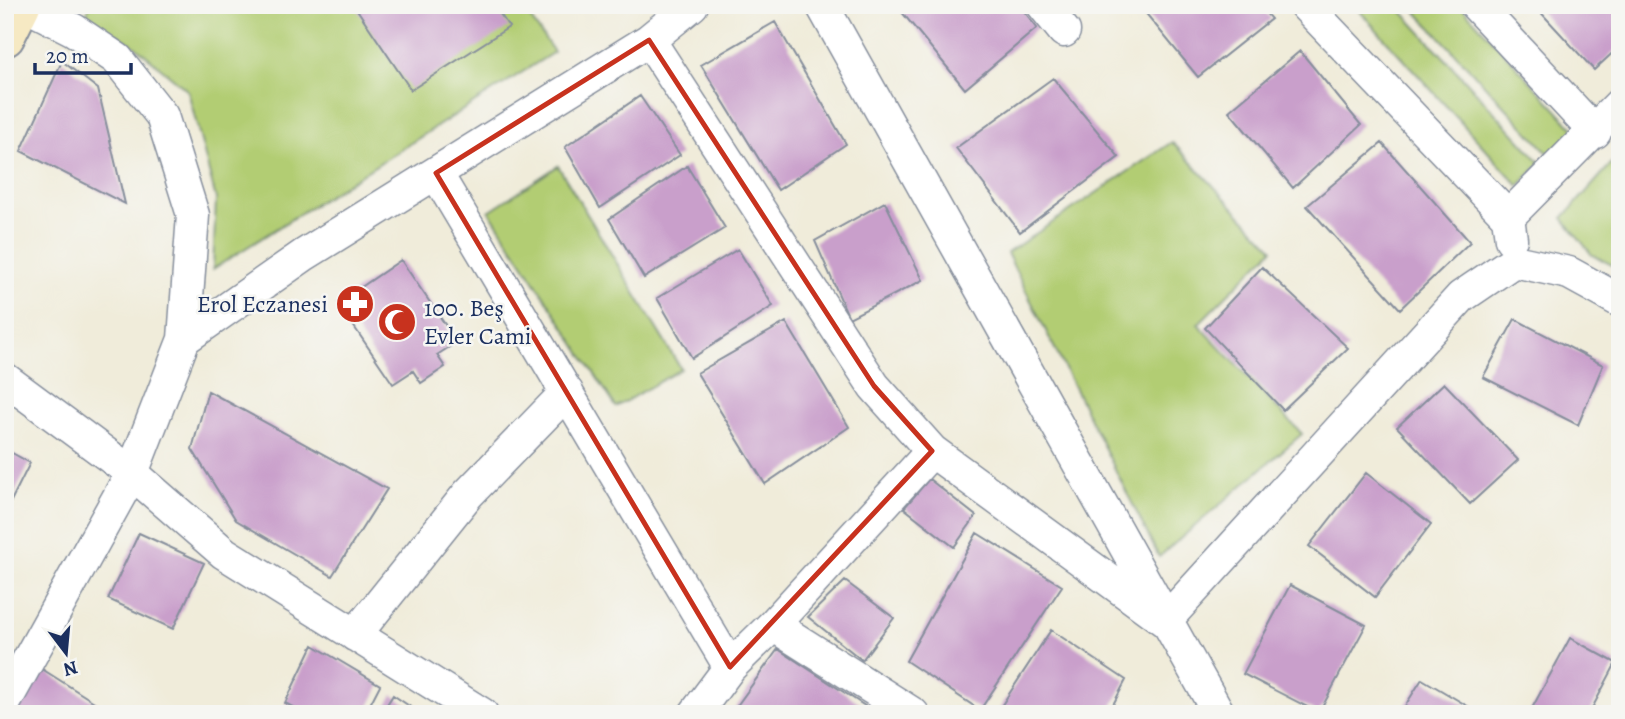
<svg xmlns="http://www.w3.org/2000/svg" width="1625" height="719" font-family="Alegreya,serif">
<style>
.green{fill:#b2cd73;stroke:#667e68;stroke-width:2}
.building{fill:#c99fcb}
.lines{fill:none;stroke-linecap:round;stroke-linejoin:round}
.street-casing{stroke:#868e9c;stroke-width:35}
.secondary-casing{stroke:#868e9c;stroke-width:42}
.street{stroke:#fff;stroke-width:32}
.secondary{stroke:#f6e9c3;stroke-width:38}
.marked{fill:none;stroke:#c8321e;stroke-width:5;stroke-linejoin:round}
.labels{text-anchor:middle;stroke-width:5;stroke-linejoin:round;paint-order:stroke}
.poi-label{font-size:24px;fill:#1b2f5e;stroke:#f6f6f2;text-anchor:end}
</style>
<rect width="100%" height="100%" fill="#f6f6f2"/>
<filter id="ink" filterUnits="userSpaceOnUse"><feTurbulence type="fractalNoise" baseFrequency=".0143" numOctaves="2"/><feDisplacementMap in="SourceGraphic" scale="14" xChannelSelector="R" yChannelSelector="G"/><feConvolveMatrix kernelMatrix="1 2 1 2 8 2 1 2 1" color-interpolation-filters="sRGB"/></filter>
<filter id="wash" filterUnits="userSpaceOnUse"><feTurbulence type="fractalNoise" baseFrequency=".00686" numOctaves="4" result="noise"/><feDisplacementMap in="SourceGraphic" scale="28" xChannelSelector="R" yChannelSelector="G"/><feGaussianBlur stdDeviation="1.57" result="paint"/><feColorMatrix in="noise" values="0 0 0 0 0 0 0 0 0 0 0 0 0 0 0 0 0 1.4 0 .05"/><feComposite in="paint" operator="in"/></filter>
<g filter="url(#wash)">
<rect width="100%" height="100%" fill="#f0ecda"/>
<path class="green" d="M90 5H521L554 52 213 269 216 199 188 91 135 46 86 15Z
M1354 5H1396L1541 163 1519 186Z
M1410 5H1460L1578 133 1552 157Z
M1172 142 1273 249 1198 324 1302 434 1159 557 1007 253Z
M1620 154V269L1592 255 1563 218Z
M558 166 681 369 616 407 489 211Z"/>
<g id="blocks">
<path class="building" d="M354 5H494L509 27 411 90Z
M896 5H1019L1037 28 965 89Z
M1139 5H1259L1271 19 1198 77Z
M1534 5H1618L1620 46 1594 70Z
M775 22 846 144 778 190 701 65Z
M1300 51 1361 125 1293 188 1229 111Z
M62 61 98 89 125 204 21 151Z
M1053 78 1119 157 1020 232 956 148Z
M640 96 680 155 600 208 565 147Z
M1382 143 1470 242 1400 309 1307 206Z
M687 166 725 228 644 278 609 219Z
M885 202 923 280 849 318 815 241Z
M738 249 773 306 692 358 657 298Z
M401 260 457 342 437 355 445 367 421 383 413 371 393 384 338 303Z
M1262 267 1348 348 1283 410 1205 328Z
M1515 319 1603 365 1578 425 1483 377Z
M786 322 849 427 765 484 697 373Z
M1444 383 1518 460 1470 504 1397 427Z
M208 391 387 489 332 576 236 520 192 449Z
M5 449 30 463 5 513Z
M1366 473 1431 524 1375 597 1309 546Z
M929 479 976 516 954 547 904 508Z
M139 533 204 563 173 629 108 599Z
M977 533 1062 586 980 710 906 661Z
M845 581 894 618 862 660 808 617Z
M1290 585 1366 625 1319 713 1243 674Z
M1051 630 1126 680 1108 714H996Z
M1570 638 1616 663 1589 714H1533L1530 712Z
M313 645 380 685 365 714H306L285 703Z
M778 649 877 714H731Z
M42 669 113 714H14Z
M1422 679 1481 714H1400Z
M393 695 421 714H381Z"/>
</g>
</g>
<g filter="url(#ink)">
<use href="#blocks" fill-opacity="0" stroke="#868e9c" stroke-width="2"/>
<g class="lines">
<defs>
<path id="street" d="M25 5 74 30 117 59 162 116 193 215 184 339
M822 5 1219 714
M1043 5 1064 31
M1305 5 1508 217
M1476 5 1595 132
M649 40 874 386 932 451
M436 173 730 667
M1511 239 1508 217 1620 104
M5 379 132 473 5 702
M355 635 468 494 567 392
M482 714 224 553 132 473 184 339 304 255 649 40 692 5
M695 714 730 667 773 625
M913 714 773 625 932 451 1165 621 1461 297 1514 261 1569 273 1620 301"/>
<path id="secondary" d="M5 37 21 5"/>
</defs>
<use href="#street" class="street-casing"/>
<use href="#secondary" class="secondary-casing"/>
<use href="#street" class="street"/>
<use href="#secondary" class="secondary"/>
</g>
</g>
<path class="marked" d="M649 40 874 386 932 451 730 667 436 173Z"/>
<defs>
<symbol id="pharmacy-disc" viewBox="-11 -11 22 22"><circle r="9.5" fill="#c8321e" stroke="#f6f6f2"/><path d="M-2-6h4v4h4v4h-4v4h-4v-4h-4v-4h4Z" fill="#fff"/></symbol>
<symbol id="mosque-disc" viewBox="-11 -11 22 22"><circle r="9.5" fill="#c8321e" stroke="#f6f6f2"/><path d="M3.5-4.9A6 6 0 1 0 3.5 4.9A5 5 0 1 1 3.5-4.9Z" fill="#fff"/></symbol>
</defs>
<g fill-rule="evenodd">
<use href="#pharmacy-disc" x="333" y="282" width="44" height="44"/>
<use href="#mosque-disc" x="375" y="300" width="44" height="44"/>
</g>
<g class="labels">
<g class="poi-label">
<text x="328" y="312">Erol Eczanesi</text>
<text x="424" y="316" text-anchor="start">100. Beş<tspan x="424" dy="28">Evler Cami</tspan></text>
</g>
</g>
<rect width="1625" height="719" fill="none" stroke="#f6f6f2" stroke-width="28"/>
<g transform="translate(66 653) rotate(164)" stroke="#f6f6f2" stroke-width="5" paint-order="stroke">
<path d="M0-5L12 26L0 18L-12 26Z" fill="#1b2f5e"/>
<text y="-10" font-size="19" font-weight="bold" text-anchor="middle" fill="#1b2f5e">N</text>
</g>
<path d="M35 63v10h96v-10" fill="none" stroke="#1b2f5e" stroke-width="3.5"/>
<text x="46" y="63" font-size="21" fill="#1b2f5e" stroke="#f6f6f2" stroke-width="5" paint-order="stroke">20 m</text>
</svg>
